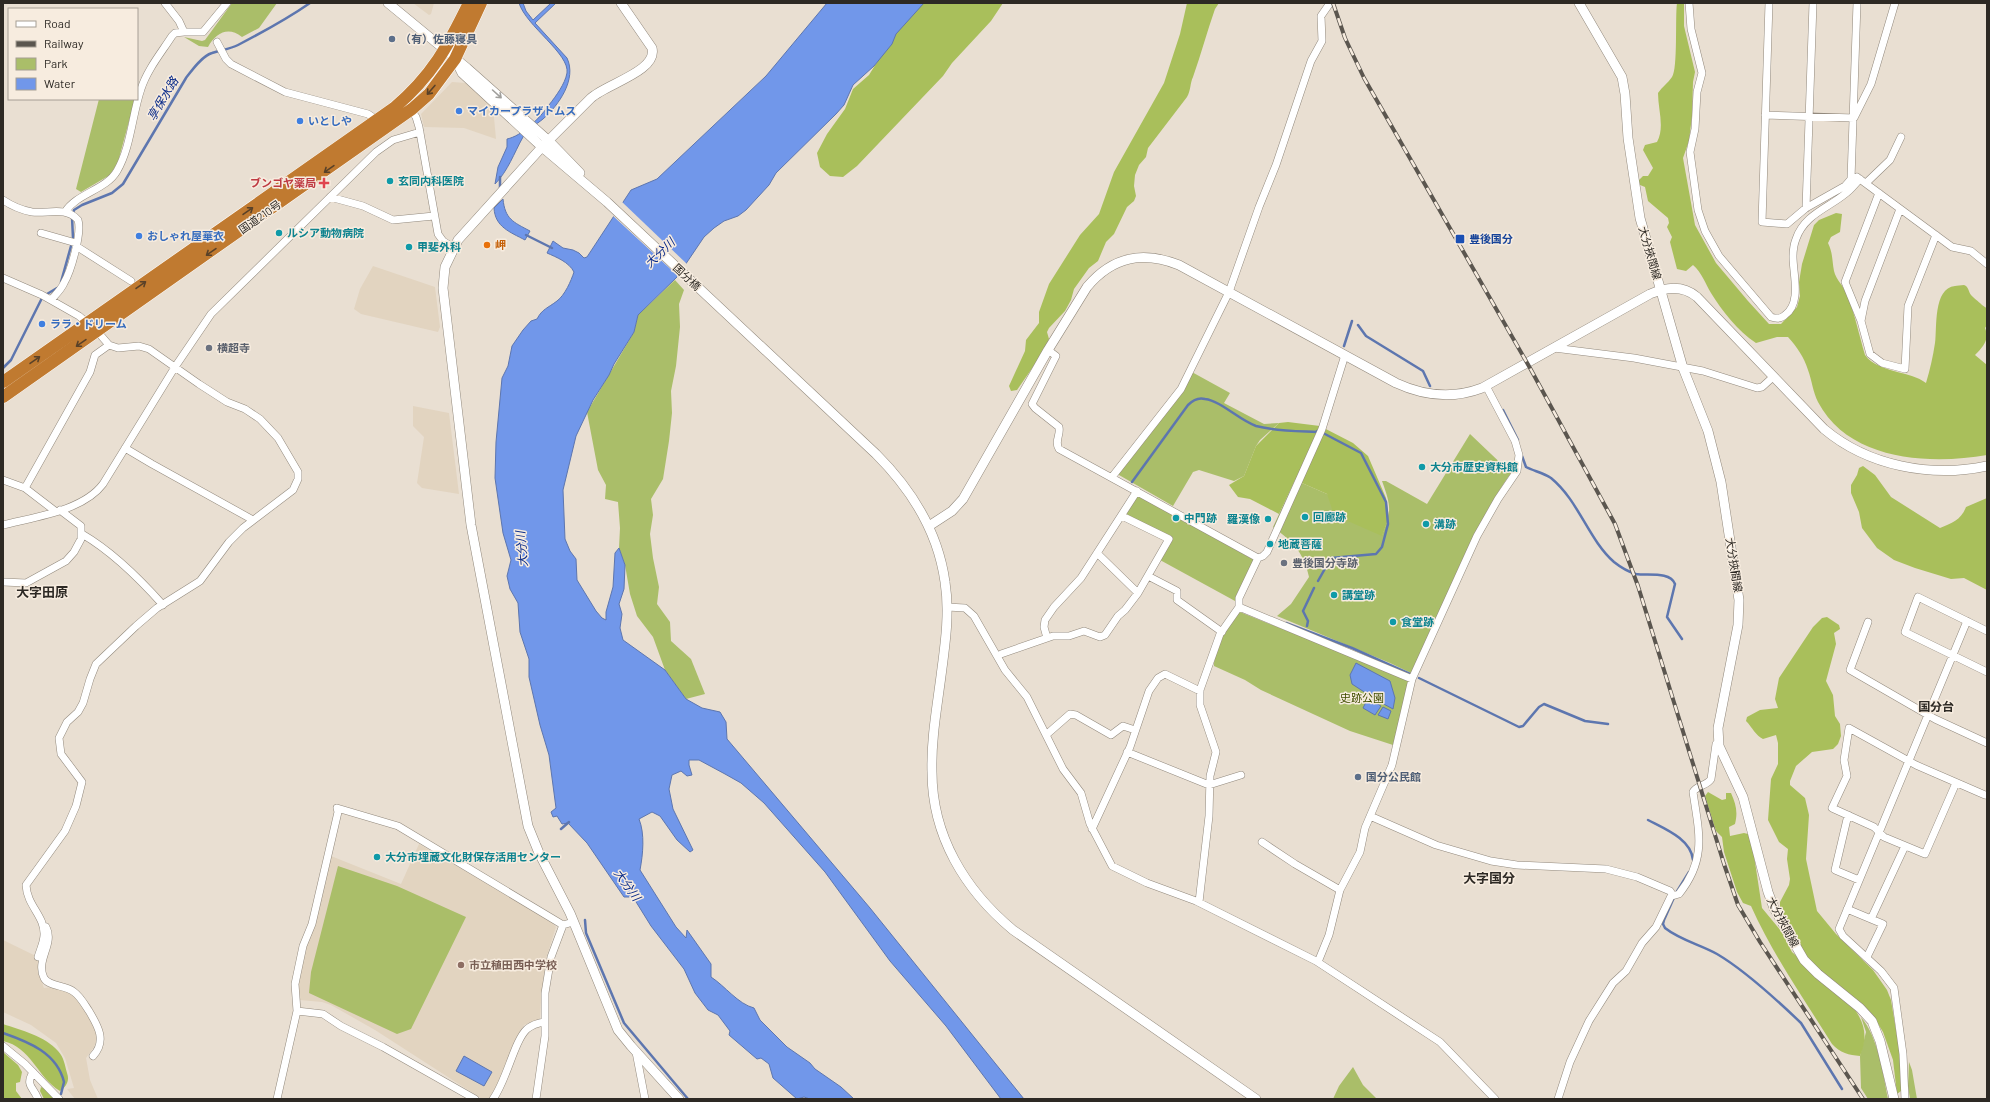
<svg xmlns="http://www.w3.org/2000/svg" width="1990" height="1102" font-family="Barlow,'Noto Sans JP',sans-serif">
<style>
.built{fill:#e2d4c0}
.green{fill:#aabe69}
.forest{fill:#a9bf5b}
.water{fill:#7197ea;stroke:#5d76af}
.pier{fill:#e9dfd2}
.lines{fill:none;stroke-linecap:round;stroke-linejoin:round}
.stream{stroke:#5d76af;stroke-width:2.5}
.street-casing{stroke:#92897d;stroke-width:8}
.secondary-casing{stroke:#92897d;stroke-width:10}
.highway-casing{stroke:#fff;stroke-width:13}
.street{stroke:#fff;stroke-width:7}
.secondary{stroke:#fff;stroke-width:9}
.highway{stroke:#c07a30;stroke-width:12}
.rail-casing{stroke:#5b564f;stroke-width:4}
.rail{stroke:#f7ecdf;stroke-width:2.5;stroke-dasharray:8;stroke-linecap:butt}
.oneway{stroke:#594128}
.oneway2{stroke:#a09f9c}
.service-dot{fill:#5c6f8a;stroke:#f7ecdf;stroke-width:1.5}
.shop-dot{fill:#3f7fe0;stroke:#f7ecdf;stroke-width:1.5}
.culture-dot{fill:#0f9aa8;stroke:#f7ecdf;stroke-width:1.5}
.health-dot{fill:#e0444e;stroke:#f7ecdf;stroke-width:1.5}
.transit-dot{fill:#1a4fb4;stroke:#f7ecdf;stroke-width:1.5}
.food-dot{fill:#e8710a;stroke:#f7ecdf;stroke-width:1.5}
.worship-dot{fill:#6b7280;stroke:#f7ecdf;stroke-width:1.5}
.education-dot{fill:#8d6e63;stroke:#f7ecdf;stroke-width:1.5}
.labels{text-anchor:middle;stroke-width:3;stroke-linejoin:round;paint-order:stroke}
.service-label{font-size:11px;font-weight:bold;fill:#4e5e75;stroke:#f7ecdf;text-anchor:start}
.shop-label{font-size:11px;font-weight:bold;fill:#366cbe;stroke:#f7ecdf;text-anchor:start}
.culture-label{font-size:11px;font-weight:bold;fill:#0d838f;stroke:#f7ecdf;text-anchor:start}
.health-label{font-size:11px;font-weight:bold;fill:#be3a42;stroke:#f7ecdf;text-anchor:end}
.street-label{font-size:11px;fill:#2d2924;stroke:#f7ecdf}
.transit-label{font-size:11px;font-weight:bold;fill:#164399;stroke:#f7ecdf;text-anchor:start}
.food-label{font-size:11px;font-weight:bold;fill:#c56008;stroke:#f7ecdf;text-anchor:start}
.worship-label{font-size:11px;font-weight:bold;fill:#5b616d;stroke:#f7ecdf;text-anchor:start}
.park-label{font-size:11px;fill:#414e00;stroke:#f7ecdf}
.education-label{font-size:11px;font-weight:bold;fill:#785e54;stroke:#f7ecdf;text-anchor:start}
.water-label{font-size:12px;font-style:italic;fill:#0b2c8a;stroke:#f7ecdf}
.neighbourhood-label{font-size:12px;font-weight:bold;fill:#2d2924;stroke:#f7ecdf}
.quarter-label{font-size:13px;font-weight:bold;fill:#2d2924;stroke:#f7ecdf}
</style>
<rect width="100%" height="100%" fill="#e9dfd2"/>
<path class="built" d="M413 3H434L431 14 429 15Z
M452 82 466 83 493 107 496 139 464 128 424 127 421 114Z
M373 266 435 287 440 327 438 332 361 314 354 309 360 289Z
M413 406 449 413 459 494 422 488 417 483 424 437 413 426Z
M419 844 550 920 556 927 546 959 541 1000 540 1019 524 1025 513 1045 495 1090 488 1099H482L375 1030 331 1005 322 1002 300 1000 298 986 307 942 331 856 401 884Z
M3 940 40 958 43 986 44 988 52 987 70 992 77 999 92 1023 97 1035V1039L94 1047 86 1058 90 1080 98 1099H75L67 1089 74 1088 65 1058 56 1043 31 1025 3 1012Z"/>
<path class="green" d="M232 3H277L259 28 242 37C228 26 216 33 208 47L199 46 184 37 202 41 205 40Z
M99 99H135L118 162 110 175 81 192 76 189Z
M675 280 684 290 679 304 680 327 676 366 671 391 672 413 669 441 663 479 651 499 653 515 650 534 653 558 659 587 657 604 670 622 671 641 691 659 705 694 686 699 665 670 653 637 637 616 630 594 625 565 619 548 620 528 618 502 605 499 606 485 598 470 587 412 634 332 638 315Z
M1190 371 1230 393 1224 403 1264 424 1279 423 1260 440 1256 446 1244 476 1234 481 1199 470 1193 472 1173 506 1119 475 1118 471Z
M1470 434 1511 473C1467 535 1445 606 1411 673L1390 663 1277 616 1291 604 1309 577C1304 552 1292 541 1273 527L1295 480 1327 494 1382 535C1392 511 1391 506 1382 481H1386L1427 504Z
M1137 494 1254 560 1235 601 1160 560 1170 538 1124 515Z
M1240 612 1409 680 1393 745 1350 731 1261 690 1245 680 1214 666C1214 647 1227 625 1240 612Z
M338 866 397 886 466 917 411 1029 397 1034 309 993 311 972Z
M1861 1017C1878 1037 1883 1073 1888 1099H1868L1861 1088 1860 1056 1866 1032Z
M1909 1062 1912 1070 1917 1099H1910L1908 1086Z
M1353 1067 1363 1085 1377 1099H1333L1339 1086Z"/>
<path class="forest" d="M920 3H1003L991 21 952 63 943 76 857 166 843 177 830 176 820 167 817 153 827 134 845 109 853 89 869 75 895 33Z
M1187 3H1219L1215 9C1207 32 1201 54 1193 77 1190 83 1191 90 1187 97L1148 148 1146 157 1139 165 1135 175 1134 186 1136 196 1134 201 1127 207 1114 234 1106 242 1098 261 1089 268 1074 289 1071 300 1065 311 1049 328 1047 332 1049 339 1044 351 1017 390 1011 391 1009 386 1025 351 1026 340 1039 323V312L1049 284 1080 235 1099 214 1114 172 1164 83 1180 34Z
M1677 3H1684V26L1695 72 1693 82 1692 116 1689 141 1683 158 1695 225 1716 263 1748 301 1769 324H1781L1797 307 1800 296 1799 282 1802 264 1814 225 1819 220 1836 213 1842 214 1840 232 1831 237 1828 243C1833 253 1832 261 1834 271 1836 280 1844 286 1847 295 1855 314 1859 335 1865 355 1878 373 1911 371 1926 383 1930 370 1933 356 1935 343 1937 328 1933 288 1955 286 1957 286 1961 285 1964 285 1969 287 1968 291 1971 295 1973 297 1985 308 1987 308V325L1985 328C1990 339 1983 347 1975 355L1987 365V455C1930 465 1849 461 1818 402 1813 392 1812 381 1808 370 1804 357 1797 347 1788 337H1777L1756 343C1738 331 1722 311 1711 293 1705 283 1702 273 1693 265L1686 271 1677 269 1670 242 1672 237 1667 227 1669 223 1668 218 1648 201 1645 187 1640 185 1638 181 1643 176H1648L1653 168 1643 150 1645 145 1657 142C1665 127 1658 110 1658 93 1662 87 1668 83 1672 77 1678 69 1675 17 1677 3Z
M1288 422 1320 426 1353 443 1368 456 1386 498 1389 517 1382 536 1334 515 1327 494 1295 480 1279 514 1250 499 1238 497 1229 485 1244 476 1256 446 1279 423Z
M1863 466 1875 475 1891 497 1940 528C1952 523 1961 520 1966 507L1987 498V590L1964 578 1951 579 1915 568 1894 560 1877 548 1862 528 1859 512 1851 493V485L1857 475 1859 468Z
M1827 617 1839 625 1840 629 1834 633 1836 644 1826 681 1833 695 1835 716 1840 724 1841 736 1838 744 1833 749 1812 752 1796 766 1790 781V785L1805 798 1809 815 1806 859 1817 911 1836 934 1873 970 1887 990 1891 1000 1902 1066 1901 1091 1897 1094 1893 1060 1883 1032 1872 1014 1812 965 1780 912V902L1789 885 1790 879 1787 859 1788 849 1779 842 1768 820 1771 779 1778 764V743L1776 735 1763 739C1756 736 1752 727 1746 721L1747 717 1760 710 1778 708 1775 699 1779 678 1813 627 1822 618Z
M1708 792 1722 800 1726 799V793H1731C1736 804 1738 812 1735 824L1729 827 1730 836 1744 833 1748 834 1753 849 1762 908 1781 931 1792 952 1853 1007C1865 1023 1868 1037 1860 1056 1849 1055 1840 1053 1832 1044 1804 999 1773 955 1751 906L1743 903 1737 892 1724 852 1722 837 1716 831 1705 796Z
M3 1024C21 1030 45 1036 58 1051 64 1057 65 1066 67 1073 70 1081 66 1087 60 1091 37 1077 31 1047 3 1041Z
M3 1052 18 1065 22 1072 20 1082 16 1083V1091L22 1099H3Z
M41 1087 49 1091 57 1099H44L40 1091Z"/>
<path class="water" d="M519 3H523L526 11 533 20 551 3H556L535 23 567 58C577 79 559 105 543 119 537 124 526 130 523 137 514 153 508 171 495 184L498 167 507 147V139C522 136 540 118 549 105 556 96 565 84 567 73 570 54 526 26 519 3Z
M827 3H924L896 34 892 44 874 66 853 85 844 105 836 114 776 173 769 185 746 210 738 216 724 221 714 228 704 237 677 277 638 315 634 332 614 364 609 375 593 400 576 436 563 490 565 539 570 551 576 559 577 580 596 611 602 618 606 620V612L613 587 615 553 619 548 625 565 624 589 619 604 622 614 620 628 623 640 665 670 686 699 702 708 720 712 726 722 727 739 870 908 1024 1099H1001L946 1026 890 961 825 872 764 803 741 783 725 774 699 760H689V765L692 775 687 776 681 771 672 775 669 789 673 809 693 850 690 852 677 840 660 816 652 812 639 819C645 834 643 854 640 870L676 927 686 938 687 930 711 964V977C725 986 738 1004 754 1008L760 1020 787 1047 810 1063 815 1069 841 1087 854 1099H810L804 1097 797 1099 773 1078 769 1064 761 1058 757 1059 729 1035 730 1031 718 1015 708 1010 695 993 684 969 651 926 633 897H624L587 843 568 823 562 824 557 816 553 817 551 812 556 808 549 755 540 725 529 677V659L520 632 518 603 510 589 507 576 511 560 503 533 495 478 496 442 502 378 508 366 512 346 523 330 531 321 537 319C542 309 548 308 557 301 565 295 571 281 574 272 569 262 556 257 547 253L553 241 563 248 573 250 579 253 584 258 587 257 631 190 657 179 766 76Z
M503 199C505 219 513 222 530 231L525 240C510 232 495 227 494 208Z
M1356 663 1390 681 1395 698 1393 709 1378 701 1352 684 1350 675Z
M1368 698 1381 706 1375 715 1363 708Z
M1383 707 1391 711 1388 719 1378 715Z
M464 1056 492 1072 484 1086 456 1071Z"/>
<path class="pier" d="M621 201 688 265 679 277 612 215Z"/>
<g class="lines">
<path class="stream" d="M500 190V177
M526 235 552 248
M73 238 72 217 74 210 82 205 112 193 123 184 186 78C192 70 202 56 212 53 221 50 230 49 238 45 263 32 287 19 310 3
M61 282 71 246
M47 294 57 288
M1358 325 1366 336 1423 371 1430 386
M1344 346 1352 321
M3 368 11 360 42 298
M1503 410 1518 440
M1522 456 1526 467C1534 471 1543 473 1551 478 1579 501 1588 539 1614 562 1619 566 1629 572 1636 574 1647 576 1670 571 1675 584L1667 617 1682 639
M1132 482 1188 405C1193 400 1198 397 1205 399 1221 401 1239 420 1256 426 1275 431 1297 431 1317 432V431
M1318 581 1331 558 1376 554 1382 547 1388 524 1386 502 1361 453 1323 433
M1286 623 1352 648 1410 674
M1307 626 1308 621 1303 611 1314 588
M1419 678 1519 727 1523 726 1539 707 1544 704 1585 721 1608 724
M1648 820C1665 829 1691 839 1693 860
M561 829 569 822
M1689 872 1676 893 1664 920 1663 924 1665 928C1680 940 1701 945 1717 954 1746 971 1777 1000 1801 1023L1842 1089
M585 920 586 933 624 1023 688 1099
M3 1033C29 1042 57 1053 64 1082L61 1094"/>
<defs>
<path id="street" d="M165 3 179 21 184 32H203L227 3
M1689 3 1691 29 1702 73 1697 92 1695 129 1690 152 1698 210 1705 231 1719 256 1771 317C1777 319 1781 319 1785 315 1802 303 1793 274 1793 257 1793 251 1794 244 1796 239 1804 215 1828 208 1845 194 1851 190 1855 184 1860 179
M1769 3 1762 222 1787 224 1806 208 1845 186 1851 179 1857 3
M217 42 226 59 231 64 285 92 368 114 377 120
M411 110 416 117 419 127 438 234 443 241 454 248
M1765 115 1854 118 1871 84 1895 3
M1857 177 1952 247 1971 251 1987 264
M1866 183 1890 160 1901 137
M330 197 363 206 393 220 434 216
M3 200C12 206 21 210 32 212 48 214 66 206 78 220 82 233 71 271 64 283 61 290 55 295 51 300
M1806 208 1813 3
M1900 209 1865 301 1861 321 1870 354 1882 363 1905 369 1908 306 1936 235
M65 212C77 193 106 190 117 171 131 147 132 115 141 89 147 70 161 53 172 36L175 33 184 32
M41 233 76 243
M76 246 131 281
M3 278 42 295 79 316 97 331 109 345 118 348 139 346 149 349 199 384 227 402 245 409 260 419 278 438 298 472V479L293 490 243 528 229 542 200 581 157 608 136 626 96 664 90 679 83 703 78 712 67 722 59 738 61 754 82 782 76 806 65 831 26 885C27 906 45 916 44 935 44 942 40 950 38 957
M1861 321 1845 282 1879 193
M1554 348 1634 358 1703 371 1757 388 1762 387 1773 377
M1048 350 1056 356 1032 404 1035 408 1059 427C1061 435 1054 441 1059 449L1258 558
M125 448 152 464 253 520
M1112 477 1181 389 1229 292 1259 207 1276 165 1311 61 1322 41 1321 16 1330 3
M3 480 25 488 55 511
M25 488 90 372 95 355 109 345
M3 525C34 517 83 511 103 484L175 367 211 314 376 152 393 140 420 132
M82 534C113 552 139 578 163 605
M1097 553 1138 593
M1148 576 1177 591V600L1222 632
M3 582 26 583 66 561 74 552 81 539V526L60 510
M947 607 965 608 974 616 1005 670 1027 697 1063 769 1081 793 1090 824 1112 866 1147 883 1196 901 1316 961 1440 1042 1495 1099
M1239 607 1412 679
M1868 622 1850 670 1935 719 1987 743
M1987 631 1918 597 1905 632 1987 672
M1047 638 1044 627 1045 620 1054 607 1081 578 1137 491
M1001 654 1053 636H1069L1084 631 1100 637 1105 635 1118 616 1125 610 1138 593 1169 539 1122 516
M1046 735 1070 714 1076 715 1111 735 1123 726 1135 730
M1127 752 1209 785 1241 775
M1956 783 1925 854 1884 837 1874 827 1832 808 1847 776 1844 760 1849 728 1916 765 1985 795
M1848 815 1835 870 1859 880
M1370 816 1436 845 1491 861 1517 865 1606 869 1637 877 1670 891 1672 894 1656 927 1642 943 1626 971 1613 983 1589 1021 1570 1062 1558 1099
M1092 829 1130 747 1149 691 1158 678 1165 674 1200 691
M1262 842 1295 864 1340 890
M1672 896 1679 894C1707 859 1699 833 1693 792 1697 785 1707 786 1711 779L1716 744 1718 743
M1199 902 1209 816 1210 776 1216 752 1200 705V690L1220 634 1239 607V598L1258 558 1263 556 1267 552 1322 429 1345 355
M1847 909 1883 924 1867 957
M1871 919 1905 846
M46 927C55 944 35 960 44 978 49 987 66 985 74 992 80 996 85 1005 89 1011 98 1026 107 1041 93 1056
M1318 962 1329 935 1340 890 1360 852 1365 828 1392 765 1412 679 1477 536 1498 499 1517 471 1519 455 1515 441 1486 386
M3 1046 25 1064 59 1099
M636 1052 645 1099
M33 1072C25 1086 33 1086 38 1099
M277 1099 297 1011
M475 1099 383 1047 341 1026 323 1014 297 1011 295 984 303 946 312 924 338 812 337 808 398 826 563 925 573 922
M493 1099C507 1080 514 1041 527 1029 532 1025 538 1023 544 1022
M536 1099 545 1036V993L551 957 563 925
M1905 1099 1903 1054 1894 988 1881 971 1843 936 1839 929 1967 621"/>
<path id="secondary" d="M388 3 467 68 549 141 580 173
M621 3 652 48C658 71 606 84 591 98L542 147 458 240 445 267 443 288 471 525 528 826 539 853 570 913 618 1030 631 1046 679 1099
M1579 3 1622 77 1625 94 1628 138 1640 218 1683 368 1708 431 1721 482 1739 600 1738 625 1718 728 1719 746 1743 797 1768 892 1774 908 1804 960 1818 974 1860 1008 1872 1021 1880 1041 1894 1099
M455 59 462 73 542 147 607 202 876 454C912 490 938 531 945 582 950 613 945 645 941 676 937 707 931 740 932 772 932 836 965 890 1013 930L1256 1099
M929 526 952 511 963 499 1048 350 1087 287C1113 256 1143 251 1179 265L1396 383C1424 396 1453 399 1482 388L1650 294C1666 287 1683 285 1697 297L1824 429C1868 466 1931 478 1987 466"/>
<path id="highway" d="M3 382 394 108C432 76 448 46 469 3
M3 397 412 109 429 94 455 59 481 3"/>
</defs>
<use href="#street" class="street-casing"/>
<use href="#secondary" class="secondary-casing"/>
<use href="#highway" class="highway-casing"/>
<use href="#street" class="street"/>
<use href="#secondary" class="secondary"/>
<use href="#highway" class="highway"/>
<defs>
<path id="rail" d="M1333 3 1345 38 1364 78 1530 368 1615 524 1638 586 1724 864 1738 905 1760 942 1863 1099"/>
</defs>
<use href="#rail" class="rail-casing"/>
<use href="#rail" class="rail"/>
</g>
<defs><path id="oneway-shaft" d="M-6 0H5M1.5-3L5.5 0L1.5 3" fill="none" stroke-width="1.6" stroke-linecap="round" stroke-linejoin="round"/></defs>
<g class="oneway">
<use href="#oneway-shaft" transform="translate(431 90) rotate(131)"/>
<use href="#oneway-shaft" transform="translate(329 169) rotate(145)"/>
<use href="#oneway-shaft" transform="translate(248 211) rotate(-35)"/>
<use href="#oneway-shaft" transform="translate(211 252) rotate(145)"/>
<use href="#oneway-shaft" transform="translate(141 285) rotate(-35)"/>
<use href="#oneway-shaft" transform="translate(81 343) rotate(145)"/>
<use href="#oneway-shaft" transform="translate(35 360) rotate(-35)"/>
</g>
<use class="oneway2" href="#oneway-shaft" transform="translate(497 94) rotate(42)"/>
<g class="service-dot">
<circle cx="392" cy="39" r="4"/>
<circle cx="1358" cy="777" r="4"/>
</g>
<g class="shop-dot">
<circle cx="459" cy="111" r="4"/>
<circle cx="300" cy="121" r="4"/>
<circle cx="139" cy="236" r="4"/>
<circle cx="42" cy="324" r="4"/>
</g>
<g class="culture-dot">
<circle cx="390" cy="181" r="4"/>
<circle cx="279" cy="233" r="4"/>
<circle cx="409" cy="247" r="4"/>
<circle cx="1422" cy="467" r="4"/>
<circle cx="1305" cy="517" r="4"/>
<circle cx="1176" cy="518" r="4"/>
<circle cx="1268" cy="519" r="4"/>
<circle cx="1426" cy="524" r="4"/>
<circle cx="1270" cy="544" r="4"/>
<circle cx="1334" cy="595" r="4"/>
<circle cx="1393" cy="622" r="4"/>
<circle cx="377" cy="857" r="4"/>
</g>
<path class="health-dot" d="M322 177h4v4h4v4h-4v4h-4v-4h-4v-4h4z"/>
<rect class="transit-dot" x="1455" y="234" width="10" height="10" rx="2"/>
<circle class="food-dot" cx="487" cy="245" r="4"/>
<g class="worship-dot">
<circle cx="209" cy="348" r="4"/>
<circle cx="1284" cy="563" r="4"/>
</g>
<circle class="education-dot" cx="461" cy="965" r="4"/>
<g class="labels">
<g class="service-label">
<text x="400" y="43">（有）佐藤寝具</text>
<text x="1366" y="781">国分公民館</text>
</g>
<g class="shop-label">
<text x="467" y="115">マイカープラザトムス</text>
<text x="308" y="125">いとしや</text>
<text x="147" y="240">おしゃれ屋華衣</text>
<text x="50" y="328">ララ・ドリーム</text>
</g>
<g class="culture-label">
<text x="398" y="185">玄同内科医院</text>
<text x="287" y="237">ルシア動物病院</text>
<text x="417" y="251">甲斐外科</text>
<text x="1430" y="471">大分市歴史資料館</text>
<text x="1313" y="521">回廊跡</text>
<text x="1184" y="522">中門跡</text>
<text x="1260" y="523" text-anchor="end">羅漢像</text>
<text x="1434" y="528">溝跡</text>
<text x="1278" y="548">地蔵菩薩</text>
<text x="1342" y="599">講堂跡</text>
<text x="1401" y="626">食堂跡</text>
<text x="385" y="861">大分市埋蔵文化財保存活用センター</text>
</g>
<g class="health-label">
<text x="316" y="187">ブンゴヤ薬局</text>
</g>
<g class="street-label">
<text transform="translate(260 217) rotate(-35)" y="4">国道210号</text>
<text transform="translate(1650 253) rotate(74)" y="4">大分挾間線</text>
<text transform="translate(687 277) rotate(43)" y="4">国分橋</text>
<text transform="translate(1734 565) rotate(81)" y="4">大分挾間線</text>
<text transform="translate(1783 922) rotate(62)" y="4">大分挾間線</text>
</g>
<g class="transit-label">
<text x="1469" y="243">豊後国分</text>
</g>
<g class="food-label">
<text x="495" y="249">岬</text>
</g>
<g class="worship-label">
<text x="217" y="352">横超寺</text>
<text x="1292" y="567">豊後国分寺跡</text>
</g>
<g class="park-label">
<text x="1362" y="702">史跡公園</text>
</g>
<g class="education-label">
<text x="469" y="969">市立稙田西中学校</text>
</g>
<g class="water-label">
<text transform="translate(163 99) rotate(-59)" y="4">享保水路</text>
<text transform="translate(660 253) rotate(-44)" y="4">大分川</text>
<text transform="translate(522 549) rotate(-95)" y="4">大分川</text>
<text transform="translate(627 885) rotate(54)" y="4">大分川</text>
</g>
<g class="neighbourhood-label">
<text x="1936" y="711">国分台</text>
</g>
<g class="quarter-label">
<text x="42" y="597">大字田原</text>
<text x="1489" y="883">大字国分</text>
</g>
</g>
<rect width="1990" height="1102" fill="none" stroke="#2d2924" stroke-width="8"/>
<rect x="8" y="8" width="130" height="92" fill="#f7ecdf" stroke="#a69e94"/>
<rect x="16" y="21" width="20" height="6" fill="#ffffff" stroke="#a69e94"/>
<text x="44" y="28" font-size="12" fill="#2d2924">Road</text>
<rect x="16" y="41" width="20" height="6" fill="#5b564f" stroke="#a69e94"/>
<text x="44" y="48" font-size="12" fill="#2d2924">Railway</text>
<rect x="16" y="58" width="20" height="12" fill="#aabe69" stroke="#a69e94"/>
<text x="44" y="68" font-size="12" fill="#2d2924">Park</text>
<rect x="16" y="78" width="20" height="12" fill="#7197ea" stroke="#a69e94"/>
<text x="44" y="88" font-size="12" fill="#2d2924">Water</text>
</svg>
